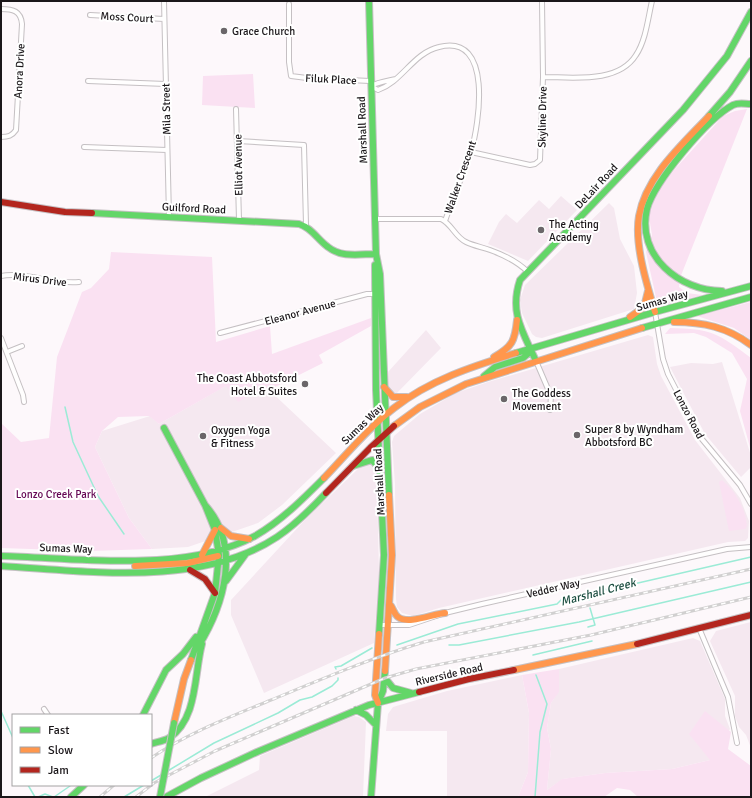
<svg xmlns="http://www.w3.org/2000/svg" width="752" height="798" font-family="Signika,sans-serif">
<style>
.built{fill:#f5e8f0}
.green{fill:#fae1f2}
.lines{fill:none;stroke-linecap:round;stroke-linejoin:round}
.stream{stroke:#9bebd6;stroke-width:1.5}
.street-casing{stroke:#c5c0c3;stroke-width:6}
.fast-casing{stroke:#c5c0c3;stroke-width:8}
.slow-casing{stroke:#c5c0c3;stroke-width:8}
.jam-casing{stroke:#c5c0c3;stroke-width:8}
.street{stroke:#fffefe;stroke-width:4}
.fast{stroke:#63d668;stroke-width:6}
.slow{stroke:#ff974d;stroke-width:6}
.jam{stroke:#b3261e;stroke-width:6}
.rail-casing{stroke:#d1d0d0;stroke-width:3}
.rail{stroke:#fff;stroke-width:1.5;stroke-dasharray:4.5;stroke-linecap:butt}
.fast-bridge-casing{stroke:#c5c0c3;stroke-width:8;stroke-linecap:butt}
.fast-bridge{stroke:#63d668;stroke-width:6}
.poi-dot{fill:#6a6669;stroke:#fff;stroke-width:1.5}
.labels{text-anchor:middle;stroke-width:4;stroke-linejoin:round;paint-order:stroke}
.street-label{font-size:11px;fill:#1b171a;stroke:#fff}
.poi-label{font-size:11px;fill:#1b171a;stroke:#fff;text-anchor:start}
.park-label{font-size:11px;fill:#640653;stroke:#fff}
.water-label{font-size:12px;font-style:italic;fill:#1c4e41;stroke:#fff}
</style>
<rect width="100%" height="100%" fill="#fdf8fb"/>
<path class="built" d="M561 196 577 210 528 261 488 244 499 222 506 214 517 223 539 200 549 209Z
M609 203 614 208 620 239 634 266 637 293 634 309 542 338 536 337 532 334 522 313 520 300 525 285Z
M426 330 441 348 396 394 391 392 388 387V372Z
M648 335 653 337 657 364 661 376 695 440 740 498 749 521 748 538 745 541 728 542 439 608 413 616 402 613 397 607 396 599 395 484 392 442 394 436 420 414 456 393 488 382Z
M722 362 751 456V467L741 477 705 434 670 367 691 363 713 364Z
M250 372 336 453 282 505 258 523 188 547 152 549 129 518 95 447 102 431 150 416 159 424Z
M367 463 375 467 377 486 379 572 374 643 264 693 231 615V600L303 522 362 465Z
M751 622V748L746 735 739 727 735 716V696L710 641 716 631Z
M693 638 700 641 725 699V716L730 729 710 760 672 769 605 773 563 779 547 790 551 749 547 728 551 703 559 691V669Z
M522 675 529 713 528 772 518 797H447V731H386L388 714 393 707 447 691Z
M354 716 359 717 366 722 363 797H205L259 770 260 756Z"/>
<path class="green" d="M253 74 255 108 202 105 203 76Z
M747 109 680 278 679 287 687 293 702 295 664 305 657 302 646 252 652 235 649 217 656 193 675 169 723 116 735 111Z
M111 252 212 257 216 342 270 326 272 354 371 318V326L319 355 323 363 269 390 259 391 238 402 226 386 159 424 149 416 118 417 102 431 95 447 129 518 152 549 90 551 1 548V423L21 442 49 438 57 357 82 292 91 288 109 269Z
M751 302V340L734 328 697 316Z
M670 328C712 329 718 333 751 358V451L740 411 747 379 732 353 706 337 694 333 665 334Z
M722 480C736 492 745 508 747 526L745 529 729 531 719 482Z
M559 669V692L551 703 547 728 551 749 547 790 562 779 605 773 672 769 710 760 689 734 705 711 731 732 728 749 751 766V797H638L630 790 617 788 604 797H518L528 772 529 713 522 675Z"/>
<g class="lines">
<path class="stream" d="M65 407 73 442 98 496 124 534
M584 597 589 600
M588 627 595 625 590 608
M397 645 458 624 557 604 561 600 584 597 603 588 607 590 622 585 625 586 751 557
M449 645H459L579 622 751 582
M533 655 592 641
M336 669 335 667 341 666 372 648
M1 711 13 738
M166 772 214 743 278 713 300 700 312 697 332 686 338 680V678
M151 781 161 775
M28 785 35 797
M38 797 45 794 53 797
M54 797 70 786
M124 797 144 785
M535 797 540 732 547 704 536 675"/>
<defs>
<path id="street" d="M164 1 169 217
M289 4V62L291 76 307 78 370 81
M1 9C13 9 21 11 22 24L16 130C12 136 8 137 1 137
M90 15 164 19
M543 77C572 77 618 84 636 55 646 40 648 18 652 1
M88 81 166 84
M371 86 378 90C402 82 413 53 439 47 494 33 479 124 471 152 463 175 453 198 445 221
M371 86C378 82 387 81 396 79
M236 109 239 220
M238 141 304 145 306 225
M84 147 167 150
M471 152 530 165 535 164 540 160 543 77 542 1
M375 219H441C452 224 455 237 466 242 474 246 482 247 490 250 504 255 517 261 528 272
M1 276C23 271 54 285 79 282
M655 312 663 359 668 374 701 438 740 485 751 504
M220 333 367 294H376
M1 338 23 395 24 402
M7 352 22 346
M536 361 551 396 550 410
M380 625H409L445 613 482 604 727 549 751 547
M699 628 728 697 737 743
M44 709 48 715"/>
<path id="fast" d="M369 1 376 254 380 274 389 495
M709 116 730 92 751 61
M92 213 299 224C312 228 317 239 328 247 341 258 360 254 376 254
M375 265 376 390 384 555 379 634
M722 291C680 291 636 256 647 209 654 182 708 118 733 105 739 102 745 104 751 104
M642 328 751 297
M516 353 655 312 751 286
M536 361C523 332 509 313 520 280L683 110 727 56 751 12
M484 376 495 367 523 358 530 352
M164 428 205 505 215 530 219 555 215 593 191 660
M353 466 372 460 381 470
M1 556C80 558 184 574 255 536 281 521 303 499 324 478
M1 566C88 571 200 588 277 537 295 525 311 509 326 493
M226 581 245 555
M198 647C224 605 242 546 205 505
M385 678 393 688 411 693
M356 710 366 715 376 725
M143 715 166 670 183 654 196 637
M151 744C157 742 164 741 169 738 198 719 194 674 202 644
M71 797 84 785
M166 797 201 778 257 752 369 705 419 692
M371 797 378 703 383 691 385 671"/>
<path id="slow" d="M655 312C647 285 634 244 639 216 646 176 683 144 709 116
M630 317 644 307 648 291
M674 322C703 322 727 327 751 345
M494 357C512 347 515 341 517 320
M384 387 393 397H407
M394 426 420 407 466 384 642 328
M324 478C347 454 368 428 394 408 430 380 473 366 516 353
M221 528 231 536 249 539
M202 555 215 530
M135 566 188 563 218 556
M391 606C393 609 395 615 398 617 408 625 433 614 445 613
M514 670 637 644
M385 671 392 555 389 495
M378 703 375 695 379 634
M174 723 184 679 191 660"/>
<path id="jam" d="M1 202 65 212 92 213
M326 493 370 448 394 426
M190 570 205 579 215 593
M637 644 751 615
M419 692 469 679 514 670"/>
</defs>
<use href="#street" class="street-casing"/>
<use href="#fast" class="fast-casing"/>
<use href="#slow" class="slow-casing"/>
<use href="#jam" class="jam-casing"/>
<use href="#street" class="street"/>
<use href="#fast" class="fast"/>
<use href="#slow" class="slow"/>
<use href="#jam" class="jam"/>
<defs>
<path id="rail" d="M151 758C188 733 230 717 271 700 322 679 371 658 424 642L751 569
M100 797 114 785
M136 797 154 783 215 751 385 678 416 669 591 635 751 597"/>
</defs>
<use href="#rail" class="rail-casing"/>
<use href="#rail" class="rail"/>
<defs>
<path id="fast-bridge" d="M160 797 174 723"/>
</defs>
<use href="#fast-bridge" class="fast-bridge-casing"/>
<use href="#fast-bridge" class="fast-bridge"/>
</g>
<g class="poi-dot">
<circle cx="224" cy="31" r="4"/>
<circle cx="541" cy="230" r="4"/>
<circle cx="305" cy="384" r="4"/>
<circle cx="504" cy="399" r="4"/>
<circle cx="577" cy="435" r="4"/>
<circle cx="203" cy="436" r="4"/>
</g>
<g class="labels">
<g class="street-label">
<text transform="translate(127 17) rotate(3)" y="4">Moss Court</text>
<text transform="translate(19 71) rotate(-87)" y="4">Anora Drive</text>
<text transform="translate(331 79) rotate(3)" y="4">Filuk Place</text>
<text transform="translate(166 109) rotate(-91)" y="4">Mila Street</text>
<text transform="translate(542 117) rotate(-89)" y="4">Skyline Drive</text>
<text transform="translate(362 130) rotate(-92)" y="4">Marshall Road</text>
<text transform="translate(238 165) rotate(-91)" y="4">Elliot Avenue</text>
<text transform="translate(460 177) rotate(-71)" y="4">Walker Crescent</text>
<text transform="translate(596 186) rotate(-47)" y="4">DeLair Road</text>
<text transform="translate(194 208) rotate(3)" y="4">Guilford Road</text>
<text transform="translate(40 279) rotate(7)" y="4">Mirus Drive</text>
<text transform="translate(662 300) rotate(-16)" y="4">Sumas Way</text>
<text transform="translate(300 312) rotate(-15)" y="4">Eleanor Avenue</text>
<text transform="translate(689 414) rotate(62)" y="4">Lonzo Road</text>
<text transform="translate(362 424) rotate(-44)" y="4">Sumas Way</text>
<text transform="translate(379 482) rotate(-93)" y="4">Marshall Road</text>
<text transform="translate(66 548) rotate(2)" y="4">Sumas Way</text>
<text transform="translate(553 588) rotate(-13)" y="4">Vedder Way</text>
<text transform="translate(449 674) rotate(-13)" y="4">Riverside Road</text>
</g>
<g class="poi-label">
<text x="232" y="35">Grace Church</text>
<text x="549" y="228">The Acting<tspan x="549" dy="13">Academy</tspan></text>
<text x="297" y="382" text-anchor="end">The Coast Abbotsford<tspan x="297" dy="13">Hotel &amp; Suites</tspan></text>
<text x="512" y="397">The Goddess<tspan x="512" dy="13">Movement</tspan></text>
<text x="585" y="433">Super 8 by Wyndham<tspan x="585" dy="13">Abbotsford BC</tspan></text>
<text x="211" y="434">Oxygen Yoga<tspan x="211" dy="13">&amp; Fitness</tspan></text>
</g>
<g class="park-label">
<text x="56" y="498">Lonzo Creek Park</text>
</g>
<g class="water-label">
<text transform="translate(598 592) rotate(-15)" y="4">Marshall Creek</text>
</g>
</g>
<rect width="752" height="798" fill="none" stroke="#1b171a" stroke-width="4"/>
<rect x="12" y="714" width="140" height="72" fill="#ffffff" stroke="#a4a2a3"/>
<rect x="20" y="727" width="20" height="6" fill="#63d668" stroke="#a4a2a3"/>
<text x="48" y="734" font-size="12" fill="#1b171a">Fast</text>
<rect x="20" y="747" width="20" height="6" fill="#ff974d" stroke="#a4a2a3"/>
<text x="48" y="754" font-size="12" fill="#1b171a">Slow</text>
<rect x="20" y="767" width="20" height="6" fill="#b3261e" stroke="#a4a2a3"/>
<text x="48" y="774" font-size="12" fill="#1b171a">Jam</text>
</svg>
